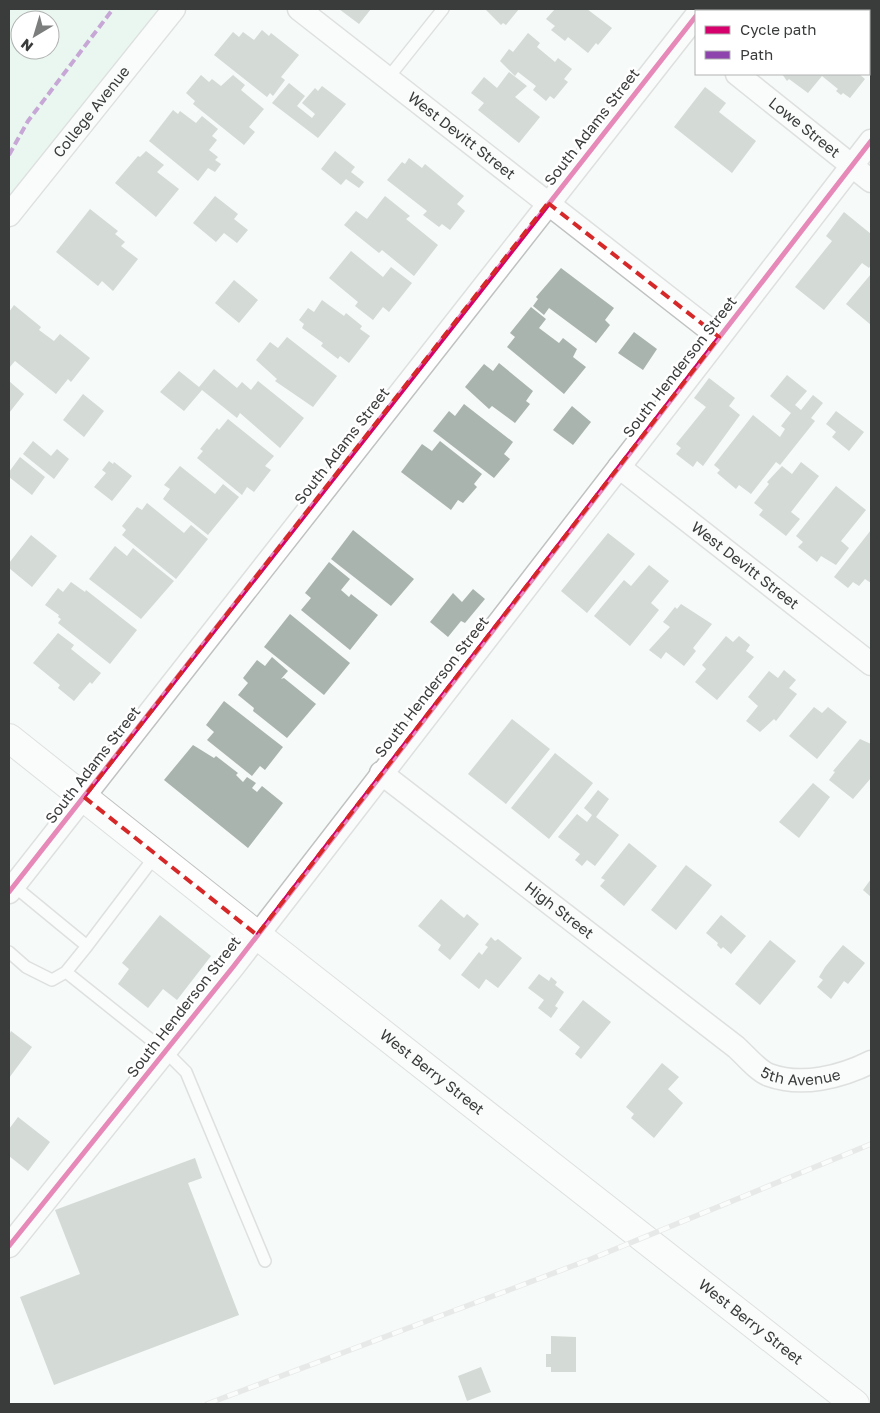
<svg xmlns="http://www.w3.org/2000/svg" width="880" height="1413" font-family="'Golos Text',sans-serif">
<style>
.green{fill:#dcf4e6;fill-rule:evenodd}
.building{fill:#aab4ae}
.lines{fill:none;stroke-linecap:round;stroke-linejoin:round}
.lane-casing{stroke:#c0c2c1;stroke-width:14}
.street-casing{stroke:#c0c2c1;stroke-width:25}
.secondary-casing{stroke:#c0c2c1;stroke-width:30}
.lane{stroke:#fefefe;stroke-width:11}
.street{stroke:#fefefe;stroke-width:22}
.secondary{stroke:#fefefe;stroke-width:28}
.rail-casing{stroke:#d6d6d6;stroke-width:5.5}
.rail{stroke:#fff;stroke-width:4;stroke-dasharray:11;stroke-linecap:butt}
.quiet{stroke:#8e44ad;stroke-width:4;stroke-dasharray:8 4;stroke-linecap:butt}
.cycleway-casing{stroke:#fff;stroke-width:8}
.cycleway{stroke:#d6006c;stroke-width:5}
.marked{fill:none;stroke:#d62828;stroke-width:4;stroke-dasharray:10 6;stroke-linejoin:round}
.labels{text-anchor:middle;stroke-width:5;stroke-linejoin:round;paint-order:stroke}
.street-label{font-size:15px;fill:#3a3c3b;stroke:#fff}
</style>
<rect width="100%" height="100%" fill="#f6faf8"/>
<path class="green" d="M9 9H159L9 197ZM20 20H50V50H20Z"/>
<path class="building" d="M339 9H371L359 24Z
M485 9H519L506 25 503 23 501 25Z
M555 9H587L612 28 598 45 596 43 588 53 568 37 565 41 551 30 555 26 546 19Z
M786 9H829L827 11H789Z
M262 30 269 36 271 33 299 55 281 77 285 80 273 96 270 93 267 97 214 55 233 32 239 37 243 32 254 40Z
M528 33 540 43 537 47 555 62 558 58 572 69 564 79 568 82 554 99 550 96 546 101 533 90 536 86 518 72 515 76 500 61 509 49 513 52Z
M509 72 527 86 515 97 540 117 519 143 478 110 484 103 471 93 484 77 497 88Z
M782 74H859L865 79 850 98 843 93 841 95 836 91 838 89 822 76 808 93 789 79 787 81Z
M201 75 209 82 212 79 221 86 233 75 245 85 241 90 264 109 249 127 255 132 244 145 193 104 195 101 186 93Z
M289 83 305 96 297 106 312 118 315 114 302 103 315 88 318 91 322 86 346 104 318 138 272 103Z
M705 87 726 103 719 112 756 141 732 173 674 127Z
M173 110 178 114 180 111 196 123 202 116 218 129 212 136 217 140 209 150 218 157 215 160 221 164 215 172 208 168 198 181 149 141Z
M146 151 164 165 157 172 179 189 156 217 115 183 138 156 140 157Z
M335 151 355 167 351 172 364 182 359 188 346 179 341 185 321 169Z
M409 158 422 168 425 164 464 196 457 204 465 211 450 230 442 224 439 227 423 215 427 211 387 180 402 162 405 164Z
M215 196 238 214 234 219 248 230 237 243 224 233 216 242 193 223Z
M385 196 410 216 406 219 438 245 414 276 382 250 379 253 344 225 356 211 367 219Z
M90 209 118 231 115 234 125 242 121 246 138 259 113 291 102 281 98 286 56 252Z
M844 212 871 234V265L869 268 862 263 824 310 795 287 832 241 826 236Z
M351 251 383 277 391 267 412 283 389 312 383 307 373 320 355 306 358 302 329 278Z
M561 268 614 308 605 320 610 325 596 343 549 308 544 315 533 306 538 299 536 297Z
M871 274V325L846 304Z
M234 280 258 300 239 323 215 303Z
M322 300 344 316 346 313 362 326 360 329 370 336 349 363 340 356 338 359 321 346 323 343 302 328 304 324 299 320 308 308 314 312Z
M14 305 41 327 39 330 54 341 60 334 90 358 71 382 68 379 56 394 15 361 9 368V312Z
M531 307 546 319 539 328 559 343 563 338 577 349 573 357 586 367 564 394 507 347 515 337 510 333Z
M634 332 657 349 643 370 618 353Z
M287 337 337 376 313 407 275 381 277 379 256 360 270 342 278 348Z
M499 363 533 391 526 401 530 404 515 423 492 406 489 409 465 387 484 364 493 371Z
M214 369 237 388 242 382 251 390 258 381 304 418 280 448 240 413 237 418 202 390 184 411 160 392 179 371 199 387Z
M787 375 807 391 795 405 801 410 813 395 823 403 811 418 815 421 780 465 776 462 751 494 739 485 736 489 717 473 720 470 714 465 753 415 780 437 785 429 781 426 791 413 770 396Z
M709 378 735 398 729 406 740 415 703 466 697 461 693 467 676 454 681 448 676 444 706 407 694 398Z
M9 381 24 394 9 413Z
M83 394 104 411 84 437 63 420Z
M464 404 513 442 504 454 510 459 494 478 433 431 449 411 455 416Z
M572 406 591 422 573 445 553 430Z
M836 411 864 432 849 451 832 437 836 432 826 424Z
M228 419 274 456 265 466 271 470 254 492 247 487 242 495 197 458 203 451 200 449 217 428 219 430Z
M33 441 51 456 57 449 69 459 54 479 23 454Z
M440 441 482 474 474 484 477 487 463 503 458 500 451 510 401 472 422 444 432 451Z
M20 457 45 477 32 495 9 477V472Z
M109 461 113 464 114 462 132 476 112 501 94 487 106 473 102 470Z
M801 462 819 476 791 512 800 519 786 536 759 515 763 510 754 503 769 484 767 482 782 466 792 474Z
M180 466 215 494 223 484 239 497 208 535 163 499 170 489 164 485Z
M836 486 866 510 841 541 849 548 836 565 821 556 817 562 798 547 803 542 796 536Z
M147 503 184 533 191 525 208 539 176 579 122 535 126 530 122 526 137 507 142 510Z
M353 530 414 579 391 606 331 559Z
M871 530V583L865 579 859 586 853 582 848 588 834 577Z
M608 533 635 554 587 613 561 591Z
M31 535 57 556 32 587 9 568V563Z
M115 546 127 556 133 548 174 581 141 619 89 579Z
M329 562 350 579 341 590 349 597 351 594 378 615 350 650 301 610 311 598 305 593Z
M649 565 669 581 651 603 659 610 630 646 594 616 624 580 631 586Z
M71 582 85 592 86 590 137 630 110 664 58 623 61 619 58 617 59 615 45 605 58 588 63 592Z
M473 589 485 599 465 623 461 621 448 637 430 622 453 593 462 602Z
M681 604 712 624 693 648 696 651 684 666 666 652 661 659 649 650 670 627 663 622 675 607 677 609Z
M290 614 350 663 324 695 264 647Z
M58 633 74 645 71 649 101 673 92 684 90 682 74 701 58 688 60 685 33 663Z
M726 636 733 642 739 636 750 645 746 651 754 657 717 700 695 682 706 669 702 665Z
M272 657 288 671 281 679 284 678 316 704 287 738 253 711 254 708 238 695 248 683 243 678 257 660 265 666Z
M784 670 796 680 789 688 797 694 776 721 774 719 760 732 746 721 758 706 748 697 769 671 778 678Z
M224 701 283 747 265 770 260 766 252 776 207 740 214 732 206 725Z
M814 707 822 713 828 707 847 722 817 759 789 736Z
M512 719 550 749 506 804 468 774Z
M860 739 871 744V778L853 799 829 780 835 772 833 771Z
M193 745 214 758 216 756 238 773 236 775 243 782 247 777 256 783 252 788 257 792 262 786 283 803 248 848 164 780Z
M555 753 593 783 549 839 511 808Z
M813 783 830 797 799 838 779 822Z
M598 790 609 799 596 817 619 835 595 866 587 860 582 866 575 860 580 854 558 837 577 814 587 822 592 815 584 808Z
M629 843 657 866 624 906 600 886 605 880 601 878Z
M686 865 712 885 676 930 651 910Z
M871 879V897L863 890Z
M441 899 464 918 467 914 479 924 450 960 438 950 441 945 418 926Z
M160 915 211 956 177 1000 163 989 148 1008 118 984 129 969 122 963Z
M721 915 746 936 731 954 723 947 721 949 717 945 718 943 706 933Z
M491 937 495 941 498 939 522 958 498 988 486 979 479 989 461 975 479 952 482 955 488 947 485 945Z
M770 940 796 961 760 1005 735 984Z
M843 945 865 963 848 984 844 981 831 999 817 987 823 980 819 977 825 967Z
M539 974 549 981 551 977 557 982 555 985 564 992 555 1006 558 1008 551 1018 538 1008 544 1000 528 988Z
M583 1000 611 1022 581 1059 575 1054 580 1047 559 1030Z
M11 1031 32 1047 9 1078V1035Z
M662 1063 679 1077 668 1089 683 1103 654 1138 631 1118 634 1114 626 1107Z
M18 1117 50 1142 28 1171 9 1156V1129Z
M195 1158 202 1178 188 1183 239 1315 54 1385 20 1297 80 1274 55 1210Z
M551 1336 576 1337V1372H551V1367H546V1354H551Z
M481 1367 491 1392 467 1401 458 1376Z"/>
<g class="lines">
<defs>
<path id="lane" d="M388 78 443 9
M14 886 87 946 156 855
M9 952 26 967 52 980 66 972 87 946
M66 972 165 1051 186 1072 265 1261"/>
<g id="street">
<path id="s1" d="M299 9 719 337"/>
<path id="s2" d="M737 74 871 181"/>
<path id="s3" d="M9 215 174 9"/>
<path id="s4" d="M619 467 871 664"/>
<path id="s5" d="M381 773 736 1047C745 1055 758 1071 769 1075 802 1087 841 1077 871 1062"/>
<path d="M9 892 696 16"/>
<path d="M9 1246 233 967 871 141"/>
</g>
<g id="secondary">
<path id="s6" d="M9 738 257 935 855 1404"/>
</g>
</defs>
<use href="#lane" class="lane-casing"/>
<use href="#street" class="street-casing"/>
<use href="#secondary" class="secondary-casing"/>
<use href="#lane" class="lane"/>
<use href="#street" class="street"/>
<use href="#secondary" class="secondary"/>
<defs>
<path id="rail" d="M207 1404 591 1259 871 1144"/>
</defs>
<use href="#rail" class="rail-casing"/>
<use href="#rail" class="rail"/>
<path class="quiet" d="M9 155 28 121 113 9"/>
<defs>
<path id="cycleway" d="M9 892 696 16
M9 1246 233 967 871 141"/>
</defs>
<use href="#cycleway" class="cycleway-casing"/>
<use href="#cycleway" class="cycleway"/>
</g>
<path d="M0 0H880V1413H0ZM548 203 719 337 257 935 84 797Z" fill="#f6faf8" fill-opacity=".55" fill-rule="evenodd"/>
<path class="marked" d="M548 203 719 337 257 935 84 797Z"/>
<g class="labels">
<g class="street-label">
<text dy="5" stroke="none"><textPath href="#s3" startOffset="132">College Avenue</textPath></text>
<text transform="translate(592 127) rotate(-52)" y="5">South Adams Street</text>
<text dy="5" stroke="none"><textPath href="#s2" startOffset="86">Lowe Street</textPath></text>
<text dy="5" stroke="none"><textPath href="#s1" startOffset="206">West Devitt Street</textPath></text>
<text transform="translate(680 367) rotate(-52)" y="5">South Henderson Street</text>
<text transform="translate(342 446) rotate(-52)" y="5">South Adams Street</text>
<text dy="5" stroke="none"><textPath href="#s4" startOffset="160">West Devitt Street</textPath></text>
<text transform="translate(432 687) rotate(-52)" y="5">South Henderson Street</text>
<text transform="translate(93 765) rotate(-52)" y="5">South Adams Street</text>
<text dy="5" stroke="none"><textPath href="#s5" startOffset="225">High Street</textPath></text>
<text transform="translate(184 1007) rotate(-52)" y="5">South Henderson Street</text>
<text dy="5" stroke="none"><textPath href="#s5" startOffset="524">5th Avenue</textPath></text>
<text dy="5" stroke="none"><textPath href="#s6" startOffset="539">West Berry Street</textPath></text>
<text dy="5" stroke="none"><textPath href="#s6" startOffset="944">West Berry Street</textPath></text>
</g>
</g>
<rect width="880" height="1413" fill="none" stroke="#3a3c3b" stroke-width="20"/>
<rect x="695" y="10" width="175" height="65" fill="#ffffff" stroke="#b0b1b1"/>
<rect x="705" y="26" width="25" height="8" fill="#d6006c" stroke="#b0b1b1"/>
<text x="740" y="35" font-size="15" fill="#3a3c3b">Cycle path</text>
<rect x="705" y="51" width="25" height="8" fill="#8e44ad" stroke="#b0b1b1"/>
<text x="740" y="60" font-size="15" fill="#3a3c3b">Path</text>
<g transform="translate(35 35) rotate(218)"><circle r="24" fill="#ffffff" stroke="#b0b1b1"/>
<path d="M0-4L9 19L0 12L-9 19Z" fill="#7c7e7d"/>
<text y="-8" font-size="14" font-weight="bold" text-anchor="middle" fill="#3a3c3b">N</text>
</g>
</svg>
